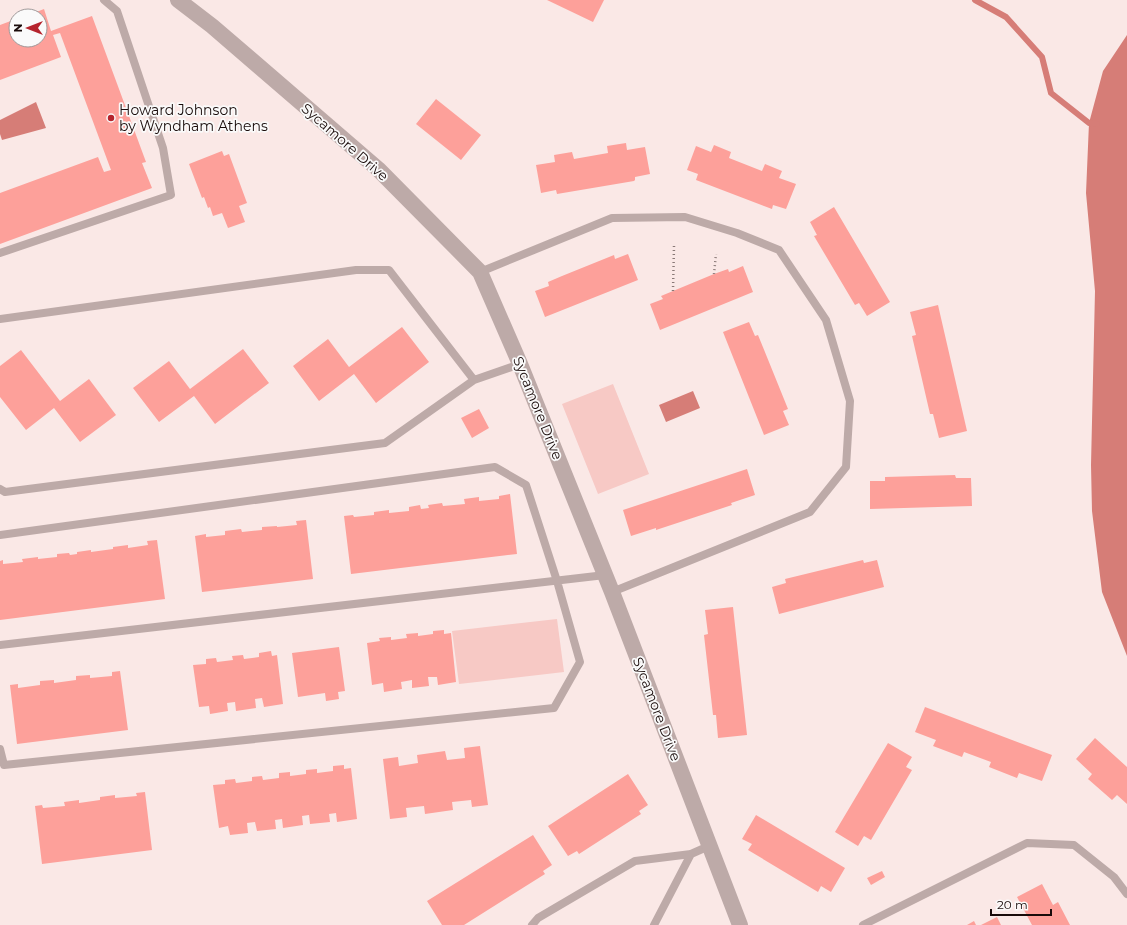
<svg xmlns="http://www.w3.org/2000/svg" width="1127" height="925" font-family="Montserrat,sans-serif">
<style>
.green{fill:#f7c9c5}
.water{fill:#d67d77}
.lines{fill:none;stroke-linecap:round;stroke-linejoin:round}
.stream{stroke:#d67d77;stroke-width:6}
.building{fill:#fda09a}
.path{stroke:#897977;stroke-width:2.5;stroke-dasharray:1 3;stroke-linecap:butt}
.service{stroke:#bdaaa8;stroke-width:8}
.minor{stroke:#bdaaa8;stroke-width:16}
.poi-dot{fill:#b5242d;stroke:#fafafa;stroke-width:1.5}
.labels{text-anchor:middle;stroke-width:3.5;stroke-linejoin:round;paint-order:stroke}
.poi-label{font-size:14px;fill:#190b0a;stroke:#fafafa;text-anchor:start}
.street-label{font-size:14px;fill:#190b0a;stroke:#fafafa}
</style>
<rect width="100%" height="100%" fill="#fae8e6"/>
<path class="green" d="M613 384 649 474 598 494 562 404Z
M557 619 564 672 459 684 452 631Z"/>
<path class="water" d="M1127 35V656L1102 592 1092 511 1091 465 1095 291 1086 193 1089 123 1103 71Z
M36 102 46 128 2 140 0 134V120Z
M693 391 700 408 666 422 659 405Z"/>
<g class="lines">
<path class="stream" d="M975 0 1006 17 1042 57 1051 93 1089 123 1097 124"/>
</g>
<path class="building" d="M547 0H604L593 22Z
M44 9 51 31 92 16 146 162 142 163 152 188 0 244V193L98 157 104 172 111 170 60 33 53 35 61 57 0 80V25L16 19V40H40V16H26Z
M436 99 481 135 461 160 416 124Z
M626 143 627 150 645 147 650 174 635 177V180L634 181 557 194 556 190 541 193 536 165 555 162 554 155 572 152 574 159 608 153 607 146Z
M714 145 731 152 729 158 762 171 765 164 782 171 779 178 796 184 786 209 773 205 772 209 696 180 698 174 687 170 696 146 711 152Z
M222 151 224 156 229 154 247 203 239 206 245 222 228 228 222 213 213 216 210 207 208 208 204 197 202 198 189 164Z
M834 207 890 302 867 316 859 303 855 305 814 236 817 235 810 222Z
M628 254 638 280 545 317 535 291 549 286 548 282 562 276 614 255 615 259Z
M743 266 753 292 660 330 650 304 663 299 661 296 714 274 728 269 729 272Z
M938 305 967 431 939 438 933 414H930L912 336 916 335 910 312Z
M749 322 755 336 758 335 788 409 783 411 789 425 764 435 723 332Z
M402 327 429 362 376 403 354 374 319 401 293 366 328 339 349 367Z
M243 349 269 383 215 424 194 396 159 422 133 388 169 361 190 389Z
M21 350 60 401 89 379 116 415 80 442 54 408 26 430 0 397V366Z
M479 409 489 428 472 438 461 418Z
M747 469 755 495 731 503 732 505 656 530V528L631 536 623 510Z
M955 475 956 478H971L972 506 870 509V481H885V477Z
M510 494 517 554 351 574 344 516 353 515 354 517 374 515V512L389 510V513L409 511V507L420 505 421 509 429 508 428 505 442 503 443 506 465 504 464 499 479 497V501L499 499V496Z
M306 520 313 579 202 592 195 536 206 534V537L225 535V531L241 529 242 532 262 530V527L277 526V527L297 525 296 521Z
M157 540 165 599 0 620V561L3 560V564L23 562 22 559 38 557V559L57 557V554L69 553 70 555 77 554V552L91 550V552L113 549V547L128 545V548L148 545 147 541Z
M863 560 864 563 877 560 884 587 779 614 772 587 786 583 785 579Z
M733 607 747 735 718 738 716 715H713L704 635 708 634 705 610Z
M444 630V634L451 633 456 682 438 685 437 677H428L429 686 412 688V680L401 682 402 689 384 692 383 683 372 685 367 643 380 641 379 638 391 637V640L407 638 406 634 418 633V636L433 634V631Z
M339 647 345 691 338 692 339 699 326 701 325 693 298 697 292 653Z
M271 651 272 656 277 655 283 704 264 707 262 698 255 699 256 708 236 711 235 702 227 703 228 711 210 714 209 706 199 707 193 665 206 664V659L216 658 217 662 233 660 232 656 243 655 244 659 259 657V653Z
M120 671 128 730 17 744 10 685 18 684V688L40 685V681L54 680V683L76 680V676L90 675V678L112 676V672Z
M925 707 1052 755 1042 781 1019 773 1017 778 989 767 991 762 964 752 962 757 933 746 936 740 915 732Z
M1095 738 1127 767V804L1117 795 1112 800 1088 779 1092 774 1076 759Z
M888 743 912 757 906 767 912 770 871 840 864 836 858 846 835 832Z
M480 746 488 805 472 807 471 800 452 802 453 810 425 814 424 806 406 808 407 817 390 819 383 759 398 757 399 766 418 763 417 755 445 751 447 760 465 758 464 748Z
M344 765V769L351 768 357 819 337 822 336 813 329 814 330 822 310 824 309 815 302 816 303 825 283 828 282 819 275 820 276 829 257 831 255 822 247 823 248 833 230 835 228 826 219 828 213 785 225 784V780L235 779 236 783 252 781V777L262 776 263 780 279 778V773L290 772V776L306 774V770L317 769V773L333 771V766Z
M628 774 648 805 639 811 641 814 579 854 577 851 568 856 548 826Z
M145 792 152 850 42 864 35 806 42 805 43 808 65 806 64 802 79 800V803L100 800V797L115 795V798L137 796 136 793Z
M756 815 845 868 831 892 821 886 818 892 748 850 752 844 742 839Z
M533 835 552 865 543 871 545 874 464 925H442L427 901Z
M882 871 885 877 871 885 867 878Z
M1042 884 1053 905 1058 902 1070 925H1032L1017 897Z
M997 917 1001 925H981Z
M974 921 976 925H967Z"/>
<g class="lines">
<path class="path" d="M714 274 716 254
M673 291 674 246"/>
<path class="service" d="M0 253 171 195 163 148 117 11 104 0
M480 272 612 218 685 217 737 233 779 250 826 320 850 401 846 467 810 512 612 592
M0 319 356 270H389L474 380
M0 489 5 492 385 443 474 380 520 364
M0 535 495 467 526 485 557 581 580 662 554 708 4 765 0 749
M0 645 605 575
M532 925 538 918 635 861 691 854 709 846
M654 925 691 854
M863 925 1027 843 1074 845 1114 877 1127 894"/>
<path class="minor" d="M178 0 212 26 378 169 480 272 520 364 612 592 740 925"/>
</g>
<circle class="poi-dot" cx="111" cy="118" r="4"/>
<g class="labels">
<g class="poi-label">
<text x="119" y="115">Howard Johnson<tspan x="119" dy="16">by Wyndham Athens</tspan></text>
</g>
<g class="street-label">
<text transform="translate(345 142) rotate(41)" y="5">Sycamore Drive</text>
<text transform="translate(538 408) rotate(68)" y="5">Sycamore Drive</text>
<text transform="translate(657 709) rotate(69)" y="5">Sycamore Drive</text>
</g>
</g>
<g transform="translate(28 28) rotate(270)"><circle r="19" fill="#fafafa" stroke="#a09a9a"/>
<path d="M0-3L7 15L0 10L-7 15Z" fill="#b5242d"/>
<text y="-6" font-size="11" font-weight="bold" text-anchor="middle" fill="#190b0a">N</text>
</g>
<path d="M991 909v6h60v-6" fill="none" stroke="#190b0a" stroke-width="2"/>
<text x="997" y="909" font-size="12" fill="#190b0a" stroke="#fafafa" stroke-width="3" paint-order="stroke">20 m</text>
</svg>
